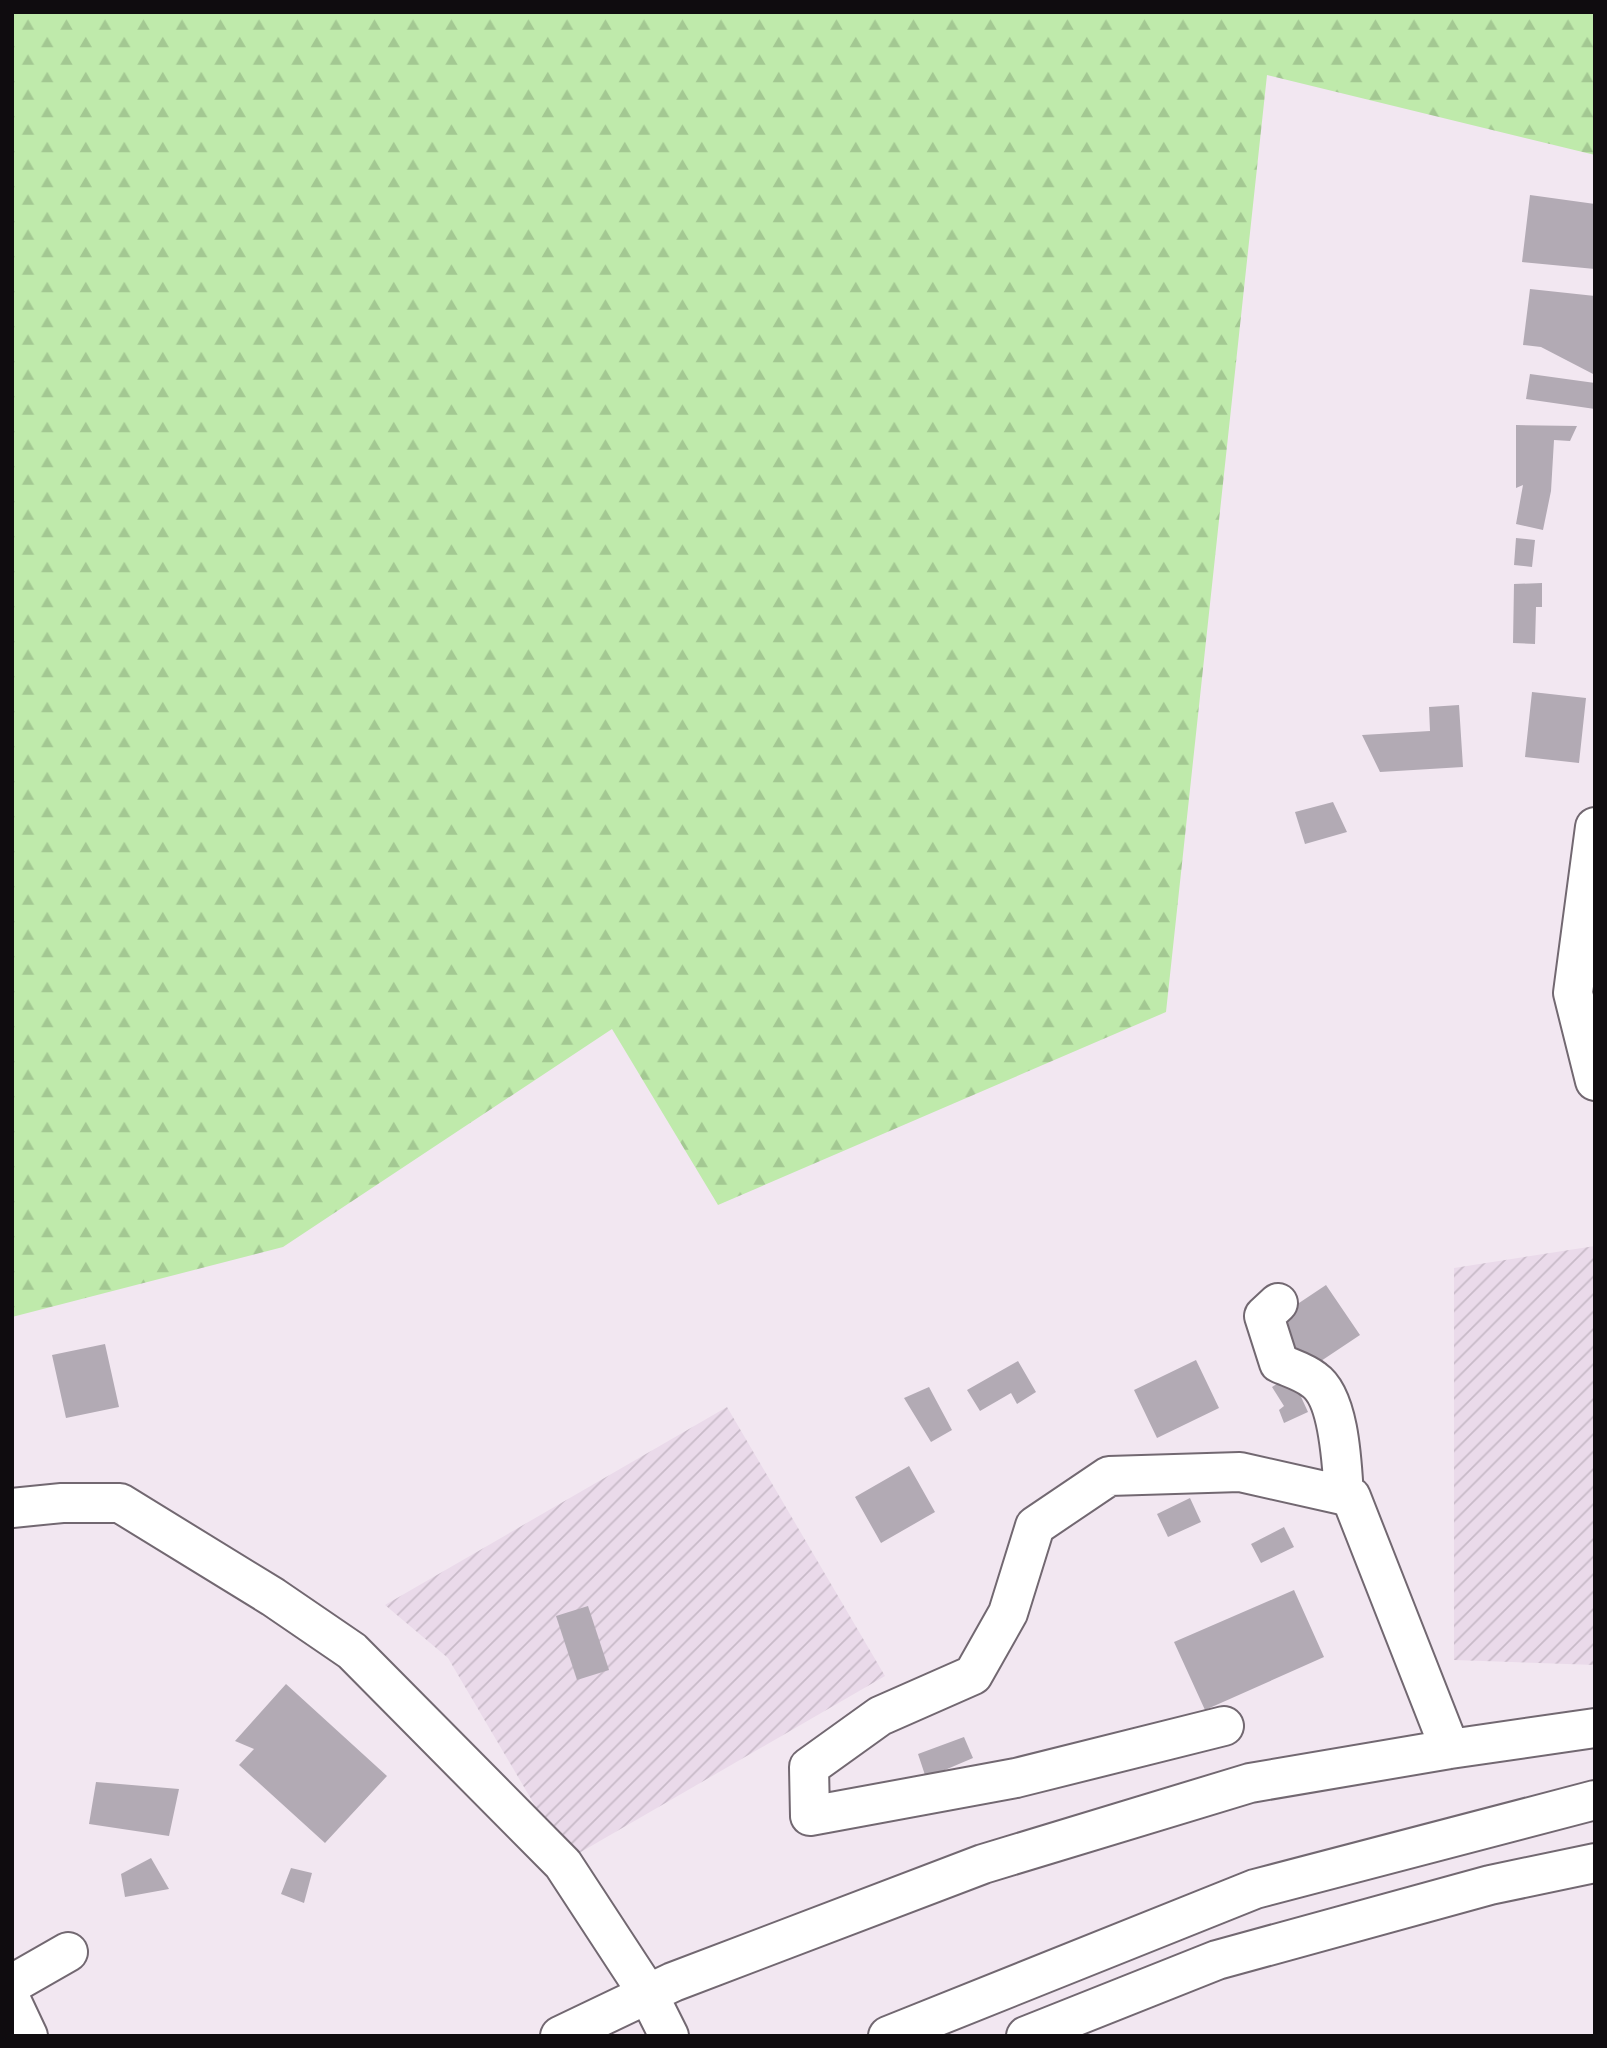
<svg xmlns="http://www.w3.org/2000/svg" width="1607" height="2048" font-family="'Nunito Sans',sans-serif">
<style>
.industrial{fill:url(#industrial-furrows)}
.forest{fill:url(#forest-firs)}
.building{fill:#b2aab4}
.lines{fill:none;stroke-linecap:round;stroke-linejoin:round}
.minor-casing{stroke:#726871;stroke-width:42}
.highway-casing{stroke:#726871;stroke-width:42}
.minor{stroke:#fff;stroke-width:38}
.highway{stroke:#fff;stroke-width:38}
</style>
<defs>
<pattern id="industrial-furrows" width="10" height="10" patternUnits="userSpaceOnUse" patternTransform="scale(1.75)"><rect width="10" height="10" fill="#eadaea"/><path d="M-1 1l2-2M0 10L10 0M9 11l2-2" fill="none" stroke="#c8bac8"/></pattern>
<pattern id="forest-firs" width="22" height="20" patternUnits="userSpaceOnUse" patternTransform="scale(1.75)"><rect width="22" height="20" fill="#bfeaab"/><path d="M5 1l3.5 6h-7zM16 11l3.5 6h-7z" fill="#a3c892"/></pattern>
</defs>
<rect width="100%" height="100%" fill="#f2e7f1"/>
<path class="industrial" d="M1595 1246V1665L1454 1660V1268Z
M727 1407 885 1676 567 1860 448 1658 385 1605Z"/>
<path class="forest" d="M12 12H1595V155L1267 75 1166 1012 718 1205 612 1029 283 1247 12 1317Z"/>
<path class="building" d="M1530 195 1595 204V269L1522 262Z
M1530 289 1595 296V375L1541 347 1523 345Z
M1530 374 1595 383V409L1526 399Z
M1516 425 1577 426 1570 441 1554 440 1551 491 1543 530 1516 524 1523 485 1516 488Z
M1516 538 1535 540 1532 567 1514 565Z
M1542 583V607H1536L1535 644 1513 643 1514 584Z
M1532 692 1586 698 1579 763 1525 757Z
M1459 705 1463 767 1380 772 1362 735 1430 731 1429 707Z
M1333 802 1347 832 1305 844 1295 812Z
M1326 1285 1360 1335 1309 1369 1275 1319Z
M105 1344 119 1407 66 1418 52 1355Z
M1196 1360 1219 1408 1157 1438 1134 1390Z
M1018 1361 1036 1392 1017 1404 1011 1393 980 1411 967 1390Z
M1291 1375 1308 1412 1284 1423 1279 1410 1284 1406 1272 1387Z
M929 1387 952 1430 931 1442 904 1398Z
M909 1466 935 1512 881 1543 855 1497Z
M1190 1498 1201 1522 1168 1537 1157 1514Z
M1284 1527 1294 1547 1261 1563 1251 1544Z
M1294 1590 1324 1657 1205 1710 1174 1642Z
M588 1606 609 1670 577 1680 556 1616Z
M286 1684 387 1776 325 1843 239 1765 254 1749 235 1741Z
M964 1737 973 1758 926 1778 918 1754Z
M96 1782 179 1789 169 1836 89 1824Z
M151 1858 169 1889 125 1897 121 1874Z
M291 1868 312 1873 304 1903 281 1894Z"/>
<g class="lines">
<defs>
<path id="minor" d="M1595 827 1573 993 1595 1081
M1278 1303 1264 1316 1279 1363C1290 1368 1304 1372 1314 1380 1340 1398 1342 1466 1344 1496
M12 1508 62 1503H120L273 1597 352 1651 563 1864 648 1994 669 2036
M1224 1726 1016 1778 810 1816 809 1767 880 1716 973 1675 1008 1613 1035 1526 1109 1476 1240 1472 1351 1497 1450 1749
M12 1984 68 1952
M12 2002 28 2036
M560 2036 673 1982 983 1864 1250 1783 1450 1749 1595 1728"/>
<path id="highway" d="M888 2036 1255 1889 1595 1800
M1026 2036 1217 1960 1490 1885 1595 1863"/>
</defs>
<use href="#minor" class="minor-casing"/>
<use href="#highway" class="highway-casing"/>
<use href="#minor" class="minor"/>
<use href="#highway" class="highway"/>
</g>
<rect width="1607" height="2048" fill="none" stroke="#0f0c0f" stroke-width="28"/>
</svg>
